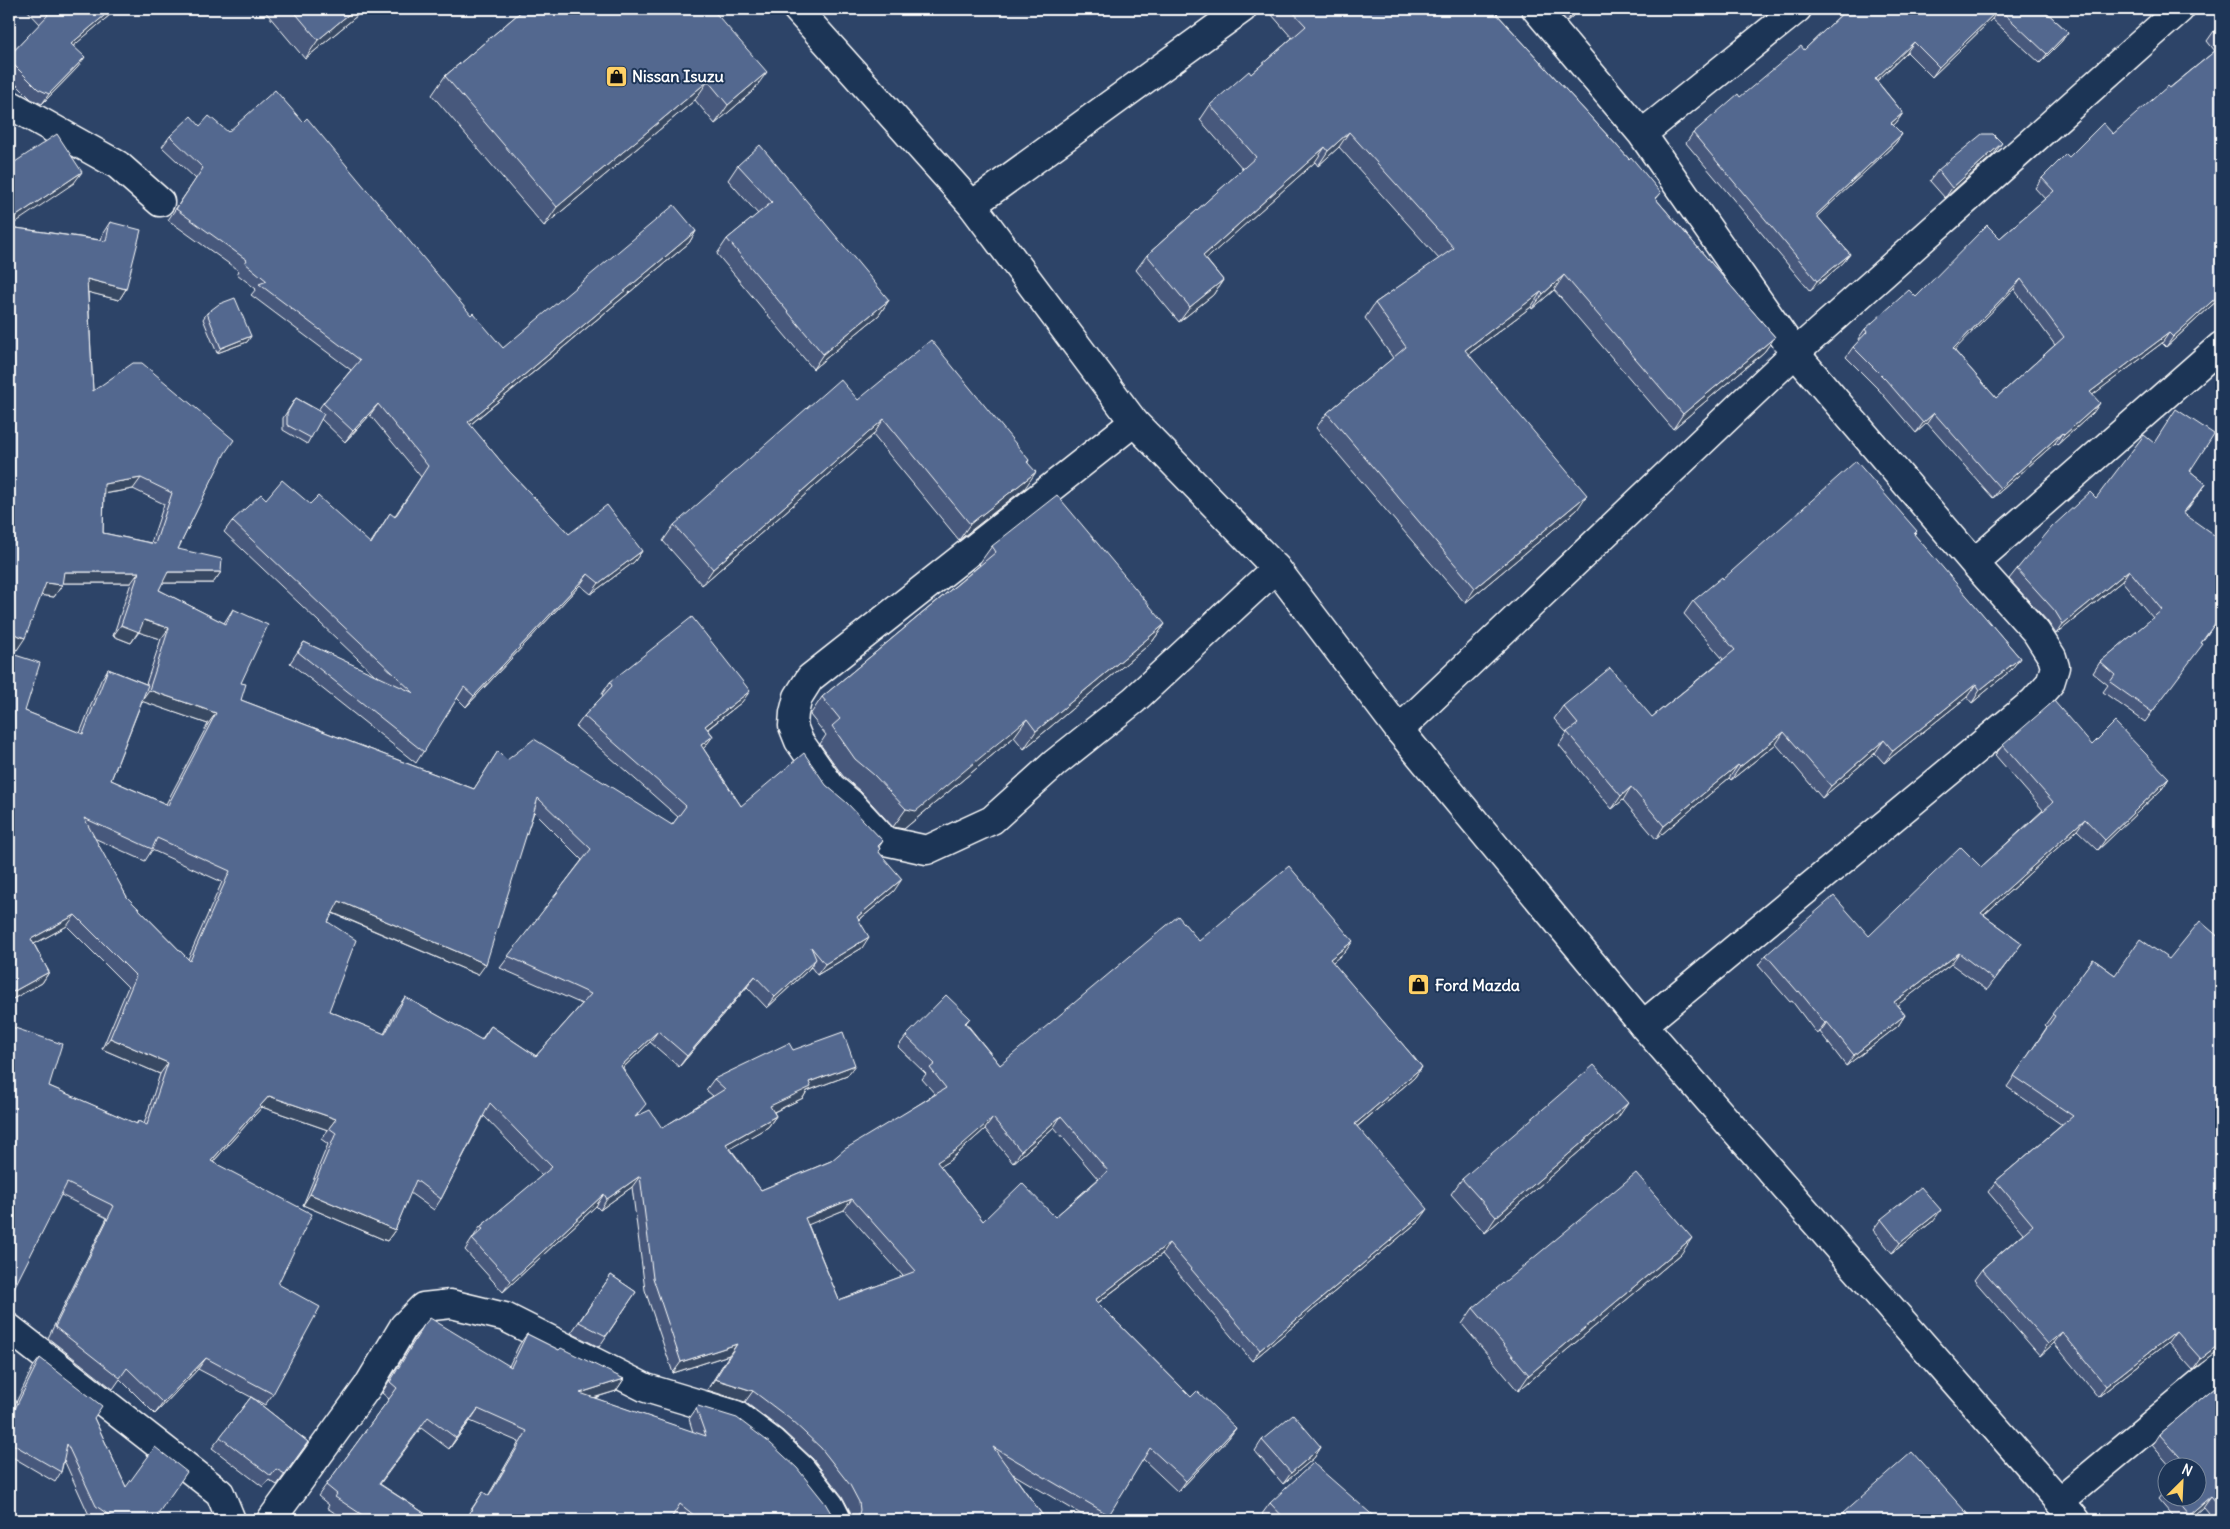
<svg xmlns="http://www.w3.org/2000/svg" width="2230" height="1529" font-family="Delius,sans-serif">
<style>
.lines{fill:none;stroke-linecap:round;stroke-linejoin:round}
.minor-casing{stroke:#fff;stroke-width:31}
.tertiary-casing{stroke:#fff;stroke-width:31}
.minor{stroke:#1d3557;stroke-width:28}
.tertiary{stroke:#1d3557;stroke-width:28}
.wall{fill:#47597b;stroke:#fff;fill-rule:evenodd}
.shaded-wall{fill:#394964;stroke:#fff}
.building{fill:#52688f;stroke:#fff;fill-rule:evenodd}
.labels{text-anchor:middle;stroke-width:4;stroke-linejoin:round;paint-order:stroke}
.poi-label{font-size:16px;font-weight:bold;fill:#fff;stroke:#1d3557;text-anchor:start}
</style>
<rect width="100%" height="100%" fill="#2d4468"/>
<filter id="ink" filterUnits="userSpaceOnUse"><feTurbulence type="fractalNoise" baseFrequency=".02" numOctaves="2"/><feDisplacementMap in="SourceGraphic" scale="10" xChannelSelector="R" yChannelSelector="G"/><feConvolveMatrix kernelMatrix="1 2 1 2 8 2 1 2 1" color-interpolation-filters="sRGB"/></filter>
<g filter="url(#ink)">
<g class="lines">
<defs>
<path id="minor" d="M1536 9 1642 134 1795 353 1974 563 2036 632 2052 657 2055 667 2050 683 2033 702 1643 1025
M9 104 118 165 160 202
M1642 134 1797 9
M972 205 1242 9
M1134 422 810 678 798 697 794 713 793 726 799 741 831 787 850 803 885 841 927 850 992 820 1055 763 1134 700 1276 568
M1974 563 2221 346
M1399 730 1795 353 2180 9
M9 1328 220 1493 231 1520
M2060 1501 2221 1367
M271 1520 368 1386 404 1326 423 1307 451 1304 505 1317 646 1388 736 1415 772 1442 801 1469 830 1506 837 1520"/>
<path id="tertiary" d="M797 9 972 205 1134 422 1276 568 1399 730 1643 1025 2076 1520"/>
</defs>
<use href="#minor" class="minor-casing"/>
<use href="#tertiary" class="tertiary-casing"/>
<use href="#minor" class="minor"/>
<use href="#tertiary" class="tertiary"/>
</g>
<path class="wall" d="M26 9H115L111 14 73 46 78 67 42 104 31 99 9 77V56L40 24Z
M263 9H365L305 59Z
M524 9 753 91 715 124 695 100 544 226 432 95 445 76Z
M1277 9H1501L1497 14 1629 159 1661 193 1656 199 1775 337 1764 352 1673 429 1554 290 1532 309 1531 307 1469 354 1577 510 1465 603 1316 428 1327 413 1393 358 1365 318 1375 303 1439 259 1339 147 1318 166 1315 162 1206 259 1223 280 1213 295 1179 322 1136 270 1147 255 1243 169 1200 120 1210 105 1251 74 1292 38 1272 15Z
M1556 9H1581L1567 21Z
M1847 9H2043L2068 32 2061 42 2040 63 1992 19 1932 77 1907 52 1877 81 1903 113 1896 123 1893 125 1902 134 1895 144 1817 216 1850 254 1843 263 1810 291 1686 143 1693 133 1804 50Z
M2221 25V297L2166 347 2162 343 2092 395 2093 413 2057 445 2055 443 1993 498 1927 423 1916 433 1879 390 1846 357 1853 347 1859 341 1858 339 1865 329 1916 297 2000 238 2045 199 2035 188 2042 178 2069 157 2113 134 2215 51 2207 41 2214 31ZM2014 289 2055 345 1996 398 1954 350Z
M200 126 228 132 471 315 503 348 696 231 689 243 470 425 509 471 569 534 642 551 634 562 591 594 580 585 466 707 457 698 416 763 290 663 304 642 376 676 224 532 232 521 266 499 310 504 370 544 390 513 394 517 421 477 370 415 345 442 321 419 307 444 283 430V418L296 398 318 410 323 403 351 370 251 295 256 289 237 274 239 271 168 220 196 179 162 147 170 136Z
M1994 154 1945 198 1930 181 1938 170Z
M738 165 889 300 879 315 813 369 717 254 727 239 758 214 728 180Z
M110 222 126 289 119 300 88 292 93 391 224 454 178 549 221 572 213 583H162L159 590 224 623 233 609 241 683V700L474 789 498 751 507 760 672 825 678 817 576 727 584 716 603 696 602 694 610 682 742 702 708 729 713 736 703 748 741 806 826 785 883 841 879 847 880 849 879 851 894 891 859 920 862 948 817 975 811 967 808 970 767 1008 747 987 679 1067 650 1042 623 1068 638 1116 662 1128 713 1096 706 1090 714 1079 793 1050 847 1076 807 1091 803 1098 774 1112 776 1116 768 1127 730 1148 761 1190 831 1161 935 1094 922 1079 926 1074 898 1047 906 1036 970 1018 966 1023 1000 1065 1199 941 1345 952 1332 962 1422 1067 1414 1078 1357 1127 1420 1220 1252 1361 1162 1254 1098 1303 1191 1397 1236 1428 1228 1439 1178 1492 1143 1459 1105 1520H1091L1013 1474 1046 1520H852L851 1513 842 1496 813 1459 783 1431 745 1402 707 1390 729 1355 673 1373 645 1290 632 1187 600 1210 596 1206 503 1292 465 1250 480 1227 542 1176 484 1116 441 1199 434 1210 410 1193 395 1230 387 1241 303 1205 328 1144 321 1139 328 1130 262 1107 213 1162 278 1284 273 1394 265 1405 251 1397 308 1442 277 1485 269 1480 263 1487 212 1448 251 1397 198 1369 155 1414 120 1379 113 1389 48 1338 107 1218 61 1195 49 1086 136 1124 138 1121 144 1124 160 1074 102 1049 128 987 67 926 34 944 49 972 42 983 9 1001 25 711 80 733 101 680 108 669 146 684 161 639 139 632 131 643 113 636 131 583H62V585L54 597 41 595 17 650 9 646V227L101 240 103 233ZM133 489 164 504 151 543 103 533 104 494ZM142 701 208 724 166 804 111 780ZM534 812 582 860 500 968 582 1004 536 1056 491 1026 481 1040 405 997 397 1008 384 1034 329 1011 328 922 332 913 478 975ZM94 838 145 861 152 850 222 882 188 959 127 897ZM1054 1127 1098 1179 1055 1217 983 1221 940 1166 949 1161 985 1129 1013 1163ZM844 1210 903 1276 839 1300 808 1224Z
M207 313 251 336 247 342 217 353 203 319Z
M858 400 1029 460 1028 462 1025 488 959 540 873 435 702 585 663 541 674 525Z
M2190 471 2206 484 2183 514 2221 615 2145 722 2103 692 2108 685 2093 673 2100 662 2153 618 2122 581 2056 634 2048 622 2009 579 2017 569 2096 498Z
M1917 531 1914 535 2020 658 2011 670 1972 703 1967 697 1884 763 1875 753 1822 798 1776 744 1731 780 1729 778 1656 839 1623 800 1612 809 1559 745 1567 733 1554 719 1563 706 1652 717 1723 659 1684 614 1693 601 1723 579Z
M992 546 1165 624 1152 642 1024 749 1014 737 904 829 893 827 861 792 843 776 820 744 826 735 810 715 822 697 980 565 979 564Z
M2003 745H2092L2169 778 2162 789 2098 850 2077 830 1984 915 2022 943 1987 990 1951 964 1897 1005 1905 1015 1898 1026 1846 1066 1820 1032 1817 1034 1792 1001 1790 1002 1758 965 1766 955 1869 936 1981 867 2043 810 1995 755Z
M2221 939V1352H2218L2193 1370 2168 1342 2098 1397 2054 1343 2040 1356 1974 1280 1982 1269 2023 1233 1988 1192 1996 1181 2062 1125 2007 1087 2047 1027 2045 1025 2093 959 2115 975 2169 959Z
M1617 1119 1485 1233 1451 1194 1462 1179Z
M1881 1219 1933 1221 1892 1253 1873 1230Z
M1681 1254 1518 1391 1462 1324 1473 1308Z
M611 1275 636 1292 599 1347 571 1333Z
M424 1325 509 1366 519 1345 527 1334 559 1350 624 1379 616 1391 594 1398 693 1432 689 1419 698 1406 835 1520H679L673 1516 670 1520H464L483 1492 488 1496 519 1442 470 1421 449 1449 421 1428 380 1484 435 1520H346L327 1508 329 1505 318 1496 389 1399 382 1393 416 1336Z
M40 1358 94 1418 126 1487 163 1520H96L89 1515 64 1460 61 1472 55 1482 9 1455V1417L33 1367Z
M2221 1382V1520H2214L2203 1507 2188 1520H2176L2158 1499 2168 1486V1496H2198V1466H2170L2152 1445 2159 1434Z
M1262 1440 1321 1447 1314 1458 1283 1484 1255 1451Z
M1270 1503 1378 1520H1268L1262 1514Z
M1843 1513 1972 1520H1838Z"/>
<path class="shaded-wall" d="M112 9H115L111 14 64 54 71 44Z
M355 9H365L305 59 318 40Z
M1498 9H1501L1494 18 1495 12Z
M1577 9H1581L1567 21 1575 10Z
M1999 9 1992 19 1932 77 1939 67Z
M2068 32 2061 42 2040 63 2047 54Z
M1914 42 1907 52 1868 89 1875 79Z
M85 57 78 67 42 104 49 94Z
M767 72 753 91 715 124 728 105Z
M708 81 695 100 544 226 557 207Z
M1903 113 1896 123 1884 133 1891 123Z
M1349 132 1339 147 1318 166 1328 151Z
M1902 134 1895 144 1809 224 1816 215Z
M2002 143 1994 154 1945 198 1952 188Z
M1325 147 1315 162 1193 271 1203 256Z
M82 172 74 183 9 227V221Z
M696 231 689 243 460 433 468 422Z
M1850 254 1843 263 1810 291 1817 281Z
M1564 275 1554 290 1532 309 1543 294Z
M87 279 126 289 119 300 79 290Z
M2021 279 2014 289 1946 359 1953 349Z
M1223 280 1213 295 1179 322 1190 307Z
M1541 292 1531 307 1454 365 1465 350Z
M2221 293V297L2166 347 2173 337Z
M889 300 879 315 813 369 823 354Z
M2169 333 2162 343 2083 402 2090 392Z
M251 336 247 342 217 353 221 348Z
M1775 337 1764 352 1673 429 1683 414Z
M2100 403 2093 413 2057 445 2064 435Z
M378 404 370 415 345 442 353 431Z
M1934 413 1927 423 1916 433 1923 423Z
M884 419 873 435 702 585 713 569Z
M2062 433 2055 443 1993 498 2000 488Z
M1036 472 1025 488 959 540 970 524Z
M141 478 133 489 96 495 104 484Z
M2206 484 2199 494 2176 524 2183 513Z
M1587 495 1577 510 1465 603 1475 588Z
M642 551 634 562 591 594 599 583Z
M2129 570 2122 581 2056 634 2063 624Z
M64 572H139L131 583H56Z
M168 572H221L213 583H160Z
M588 574 580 585 466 707 474 696Z
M46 583 62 585 54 597 38 595Z
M144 620 169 628 161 639 138 632 131 643 113 636 121 625Z
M1165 624 1152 642 1024 749 1036 731Z
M9 632 25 638 17 650 9 646Z
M2020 658 2011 670 1972 703 1980 690Z
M1976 684 1967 697 1884 763 1893 751Z
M149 690 216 713 208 724 141 701Z
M750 691 742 702 697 737 705 726Z
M1027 719 1014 737 904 829 893 827 906 809Z
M1784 732 1776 744 1731 780 1740 767Z
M713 736 705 747 694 756 701 745Z
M1884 740 1875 753 1822 798 1831 786Z
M1738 765 1729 778 1656 839 1664 826Z
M2169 778 2162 789 2098 850 2105 840Z
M1631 787 1623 800 1612 809 1621 796Z
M2085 819 2077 830 1974 924 1981 913Z
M902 879 894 891 849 928 857 917Z
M339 901 486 964 478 975 331 912Z
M75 915 67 926 23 950 31 939Z
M869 937 862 948 817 975 825 964Z
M1353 941 1345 952 1322 971 1330 959Z
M1959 953 1951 964 1887 1013 1894 1002Z
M816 959 808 970 767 1008 775 997Z
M49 972 42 983 9 1001V994Z
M755 976 747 987 679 1067 687 1056Z
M1905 1015 1898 1026 1846 1066 1854 1055Z
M1827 1022 1820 1032 1817 1034 1825 1023Z
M658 1031 650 1042 613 1077 621 1066Z
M110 1038 168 1063 160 1074 102 1049Z
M855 1065 847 1076 807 1091 803 1098 763 1117 770 1106 809 1082Z
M1422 1067 1414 1078 1347 1135 1355 1124Z
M269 1096 336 1119 328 1130 262 1107 204 1172 211 1161Z
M1628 1103 1617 1119 1485 1233 1496 1217Z
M776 1116 768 1127 719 1155 726 1144Z
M1061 1116 1054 1127 1013 1163 1021 1151Z
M993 1118 985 1129 949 1161 929 1173 937 1162Z
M640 1176 632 1187 600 1210 607 1199Z
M310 1194 395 1230 387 1241 303 1205Z
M604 1194 596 1206 503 1292 511 1281Z
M852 1199 844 1210 798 1229 805 1218Z
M1428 1209 1420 1220 1252 1361 1260 1350Z
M1941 1210 1933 1221 1892 1253 1900 1243Z
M1692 1238 1681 1254 1518 1391 1529 1375Z
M1169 1243 1162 1254 1087 1311 1095 1300Z
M2176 1331 2168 1342 2098 1397 2106 1386Z
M2062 1332 2054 1343 2040 1356 2048 1344Z
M737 1344 729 1355 673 1373 681 1362Z
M2221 1344V1352H2218L2193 1370 2201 1359Z
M206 1358 198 1369 155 1414 163 1403Z
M624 1379 616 1391 573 1404 580 1393Z
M715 1379 753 1391 745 1402 707 1390Z
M478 1409 470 1421 449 1449 456 1438Z
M1236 1428 1228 1439 1178 1492 1186 1481Z
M1321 1447 1314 1458 1283 1484 1291 1473Z
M2211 1496 2203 1507 2188 1520H2185L2189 1515Z"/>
<path class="building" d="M42 9H112L71 44 85 57 49 94 38 89 9 60V56L48 15Z
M292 9H355L318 40Z
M524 9H712L767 72 728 105 708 81 557 207 445 76Z
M1290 9H1498L1495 12 1629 159 1631 157 1661 193 1655 198 1775 337 1683 414 1564 275 1543 294 1541 292 1465 350 1587 495 1475 588 1327 413 1406 347 1375 303 1454 248 1349 132 1328 151 1325 147 1203 256 1223 280 1190 307 1147 255 1256 157 1210 105 1249 71 1251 74 1306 26Z
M1847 9H1999L1939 67 1914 42 1875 79 1903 113 1891 123 1902 134 1816 215 1850 254 1817 281 1693 133 1738 94 1740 97 1801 46 1804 50Z
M1999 9H2043L2068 32 2047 54Z
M2221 25V39L2214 31Z
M2221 46V293L2173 337 2169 333 2090 392 2100 403 2064 435 2062 433 2000 488 1934 413 1923 423 1886 380 1853 347 1867 332 1865 329 1909 290 1916 297 1987 225 2000 238 2054 191 2042 178 2066 154 2069 157 2103 123 2113 134 2168 86 2170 88ZM2021 279 2064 337 1996 398 1953 349Z
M275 90 303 122 307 118 471 315 473 313 503 348 674 205 696 231 468 422 509 471 569 534 607 505 642 551 599 583 588 574 474 696 464 687 424 752 298 652 304 642 414 693 232 521 261 494 266 499 282 480 310 504 318 496 371 544 390 513 395 517 428 466 378 404 353 431 323 403 360 360 259 284 267 281 245 263 247 260 176 209 203 168 170 136 191 116 200 126 209 116 228 132Z
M57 134 82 172 9 221V166Z
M1982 134H1993L2002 143 1952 188 1938 170Z
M760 145 889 300 823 354 727 239 772 202 738 165Z
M110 222 141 230 126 289 87 279 93 391 133 363H142L234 440 225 453 178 549 222 559 221 572H168L159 590 226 624 233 609 268 625 241 683 246 684 241 700 474 789 498 751 507 760 534 739 672 825 686 806 584 716 612 686 610 682 692 617 750 691 705 726 713 736 701 745 741 806 804 753 826 785 847 803 883 841 878 846 880 849 878 851 902 879 857 917 869 937 825 964 811 947 816 959 775 997 755 976 687 1056 658 1031 621 1066 646 1104 635 1117 650 1110 662 1128 725 1089 714 1079 789 1043 793 1050 843 1032 855 1065 809 1082 811 1087 770 1106 776 1116 726 1144 761 1190 831 1161 845 1149 946 1088 930 1068 935 1064 906 1036 946 995 970 1018 965 1023 1000 1065 1178 916 1199 941 1289 866 1353 941 1330 959 1422 1067 1355 1124 1428 1209 1260 1350 1169 1243 1095 1300 1191 1397 1197 1391 1236 1428 1186 1481 1150 1448 1109 1515 993 1447 1046 1520H855L858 1518 860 1510 859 1502 850 1485 821 1448 790 1419 753 1391 715 1379 737 1344 681 1362 653 1278 640 1176 607 1199 604 1194 511 1281 472 1239 483 1229 480 1227 552 1167 490 1103 441 1199 416 1180 395 1230 310 1194 336 1133 329 1128 336 1119 269 1096 211 1161 312 1214 278 1284 320 1307 273 1394 206 1358 163 1403 127 1368 120 1378 55 1327 114 1206 67 1183 9 1298V1026L62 1044 49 1086 137 1124 138 1121 147 1125 168 1063 110 1038 136 976 75 915 31 939 49 972 9 994V653L40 663 25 711 83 734 108 669 148 685 111 780 168 805 216 713 149 690 169 628 144 620 139 632 121 625 139 572H64L62 585 46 583 25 638 9 632V227L106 241ZM141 478 172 493 155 544 103 533 104 484ZM538 798 591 849 508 956 591 994 536 1056 491 1026 482 1040 405 997 385 1034 329 1011 356 940 328 922 339 901 486 964ZM84 818 152 849 157 838 230 871 190 961 127 897ZM1061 1116 1108 1171 1055 1217 1022 1183 983 1221 937 1162 956 1150 993 1118 1021 1151ZM852 1199 916 1271 839 1300 805 1218Z
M235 298 251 336 221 348 207 313 219 304Z
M931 340 1029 460 1027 462 1036 472 970 524 884 419 713 569 674 525 840 379 858 400Z
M296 398 324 414 311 438 287 425V413Z
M2176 409 2214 434 2190 471 2206 484 2183 513 2221 540V615L2201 643 2203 644 2152 712 2110 682 2115 675 2100 662 2162 610 2129 570 2063 624 2055 611 2017 569 2052 527 2090 492 2096 498 2144 435 2154 443Z
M1856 461 1917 531 1914 534 2020 658 1980 690 1976 684 1893 751 1884 740 1831 786 1784 732 1740 767 1738 765 1664 826 1631 787 1621 796 1567 732 1578 724 1563 706 1610 668 1652 717 1735 650 1693 601 1722 577 1723 579Z
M1057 495 1165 624 1036 731 1027 719 916 811 906 809 874 775 855 759 832 726 840 719 822 697 996 552 992 546Z
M2054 701 2092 745 2115 722 2169 778 2105 840 2085 819 1981 913 2022 943 1994 980 1959 953 1894 1002 1905 1015 1854 1055 1827 1022 1825 1023 1799 991 1798 992 1766 955 1834 896 1869 936 1961 847 1981 867 2053 802 2003 745Z
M2200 921 2221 939V1344L2201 1359 2176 1331 2106 1386 2062 1332 2048 1344 1982 1269 2033 1225 1996 1181 2073 1116 2014 1076 2055 1016 2052 1014 2093 959 2115 975 2140 939 2169 959Z
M1594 1065 1628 1103 1496 1217 1462 1179Z
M1636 1173 1692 1238 1529 1375 1473 1308Z
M1921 1187 1941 1210 1900 1243 1881 1219Z
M611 1275 636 1292 606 1336 579 1322Z
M430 1318 511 1367 527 1334 559 1350 561 1348 624 1379 580 1393 706 1436 696 1408 698 1406 737 1418 770 1443 797 1468 825 1503 835 1520H700L680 1504 670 1520H465L483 1492 489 1496 527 1431 478 1409 456 1438 428 1417 379 1484 435 1520H370L335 1497 337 1494 326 1485 397 1388 390 1382 424 1325Z
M40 1358 102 1406 94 1418 126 1487 155 1447 187 1472 157 1515 163 1520H116L96 1506 67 1444 61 1472 9 1442V1421Z
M2221 1382V1508L2211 1496 2189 1515 2173 1496H2198V1466H2188L2159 1434Z
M251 1397 308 1442 285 1474 276 1469 271 1476 220 1437Z
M1293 1414 1321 1447 1291 1473 1262 1440Z
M1912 1452 1973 1520H1847L1843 1513Z
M1313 1463 1378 1520H1286L1270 1503Z"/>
</g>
<defs>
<symbol id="shop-square" viewBox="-11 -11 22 22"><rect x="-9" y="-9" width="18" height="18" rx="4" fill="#ffd166" stroke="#1d3557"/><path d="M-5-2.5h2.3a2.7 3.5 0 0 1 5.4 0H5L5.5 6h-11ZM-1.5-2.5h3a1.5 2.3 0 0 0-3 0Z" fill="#111"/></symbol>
</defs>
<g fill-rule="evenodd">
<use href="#shop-square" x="604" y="64" width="25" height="25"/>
<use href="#shop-square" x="1406" y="972" width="25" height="25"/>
</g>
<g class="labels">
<g class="poi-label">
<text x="632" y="82">Nissan Isuzu</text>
<text x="1435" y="991">Ford Mazda</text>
</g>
</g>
<rect width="2230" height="1529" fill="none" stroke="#1d3557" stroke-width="30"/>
<rect x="15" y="15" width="2200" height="1499" fill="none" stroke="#fff" stroke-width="2" filter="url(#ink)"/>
<g transform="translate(2182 1482) rotate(24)"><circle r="24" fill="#1d3557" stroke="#77869a"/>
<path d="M0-4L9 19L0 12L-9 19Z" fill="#ffd166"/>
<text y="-8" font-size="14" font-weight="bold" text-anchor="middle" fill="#ffffff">N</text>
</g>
</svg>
